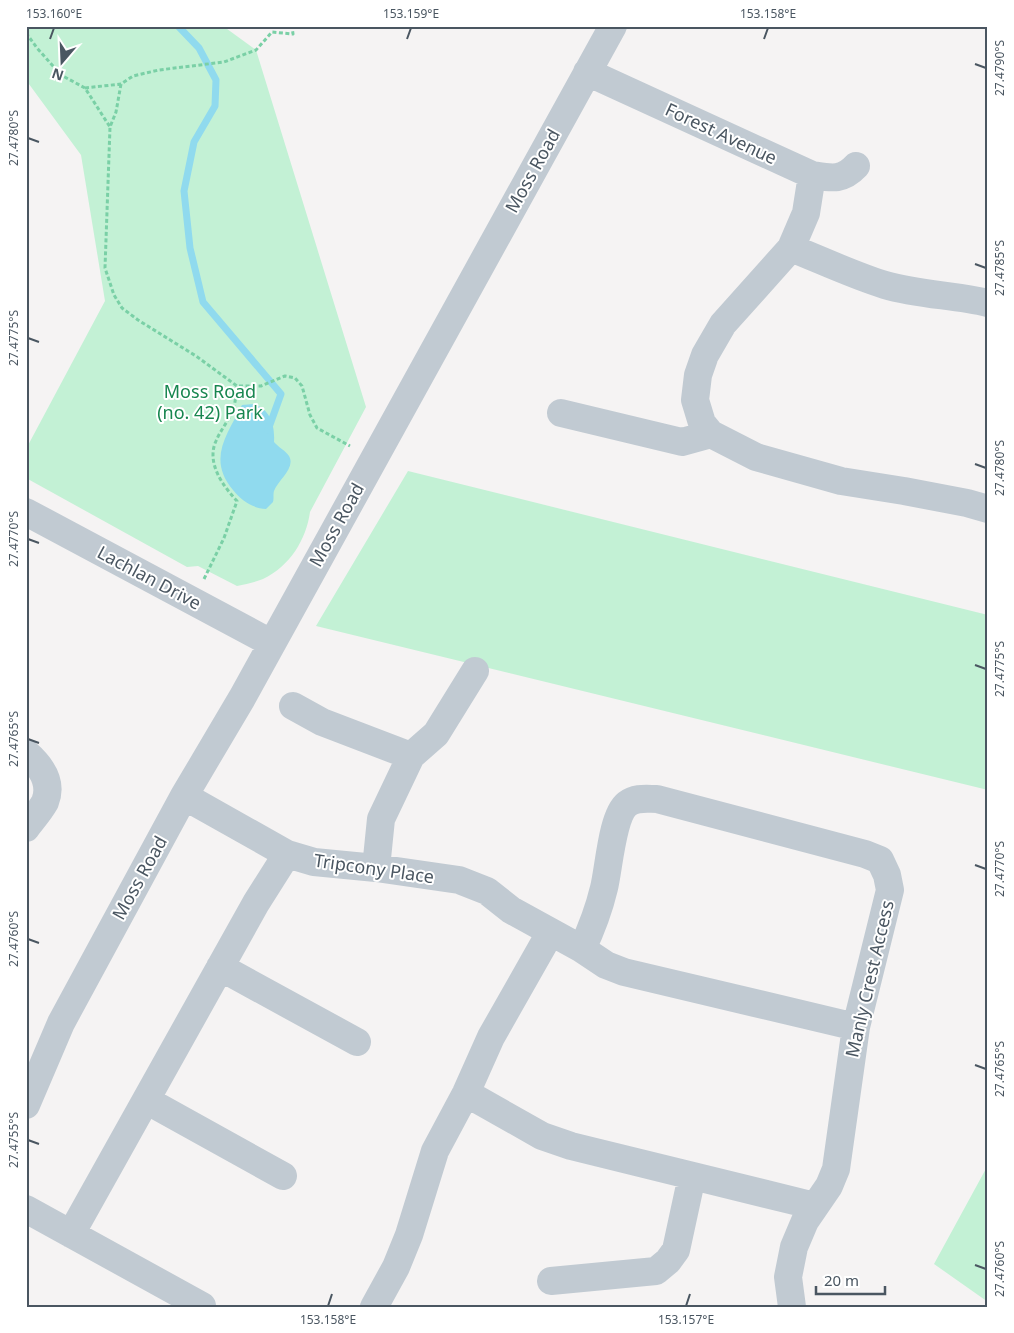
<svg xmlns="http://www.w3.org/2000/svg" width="1014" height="1333" font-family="'Noto Sans',sans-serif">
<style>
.green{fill:#c3f1d5}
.water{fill:#90daee}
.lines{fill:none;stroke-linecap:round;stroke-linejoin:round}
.stream{stroke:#90daee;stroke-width:7}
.path{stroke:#7ad0a6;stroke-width:3;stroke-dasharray:4 2.5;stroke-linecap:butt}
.minor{stroke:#c1cad2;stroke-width:28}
.ticks{fill:none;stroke:#4a5661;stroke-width:2}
.labels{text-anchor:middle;stroke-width:4;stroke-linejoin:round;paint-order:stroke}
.street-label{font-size:18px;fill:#4a5661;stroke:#fff}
.park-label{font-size:18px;fill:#17864f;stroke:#fff}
.neatline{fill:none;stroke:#4a5661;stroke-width:2}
.ticks-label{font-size:12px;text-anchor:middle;fill:#4a5661}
</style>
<rect width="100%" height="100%" fill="#f5f3f3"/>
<path class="green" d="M26 26H223L256 50 366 407 310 512C306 540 290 566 263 579 256 582 246 584 237 586L198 566 187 567 26 478V449L105 301 81 155 26 80Z
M408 471 988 615V790L316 626Z
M988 1165V1302L934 1264Z"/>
<path class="water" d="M254 404C271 410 275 426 274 442 277 446 287 452 289 456 296 468 278 480 274 491 273 494 274 499 273 502L266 509C252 508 242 501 233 490 207 459 227 435 242 405Z"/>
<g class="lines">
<path class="stream" d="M178 26 199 48 216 80 215 106 194 142 184 191 190 248 203 302 281 394 268 430"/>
<path class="path" d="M26 33 37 48 61 75 85 88 110 127
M121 84 116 112 110 127 105 268 114 295 122 308 138 320 196 356 237 386H261L285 376 295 378 302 386 310 415 317 428 350 446
M85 88 121 84 133 76 159 70 224 62 256 50 272 32 293 34 292 26
M204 579 224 538 237 501C223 486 206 463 216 441 221 429 231 418 234 406 236 399 236 392 237 386"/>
<path class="minor" d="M587 72 812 175C831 178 842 181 856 166
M812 175 806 213 791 248 723 324 705 355 698 375 695 400 702 423 711 434 756 457 841 481 904 491 967 503 988 509
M791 248C821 260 855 276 885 285 919 295 954 295 988 303
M561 413 682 442 711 434
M26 512 271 643
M293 706 322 722 411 756
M26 753C40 765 53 782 45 802 40 811 32 820 26 828
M184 796 287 854 314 862 376 868 459 880 487 891 511 910 582 949 606 965 624 972 856 1027
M376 868 381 819 411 756 436 734 475 671
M582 949C591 930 599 909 604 888 609 868 612 816 627 804 636 797 647 799 657 799L865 854 880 860 887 875 890 890 856 1027 836 1169 829 1186 805 1221 794 1247 788 1277 792 1307
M220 967 357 1042
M466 1093 542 1136 571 1146 815 1206
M146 1100 283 1176
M26 1105 61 1023 184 796 242 698 613 26
M26 1209 202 1306
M71 1234 256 903 287 854
M551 1281 656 1271 668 1261 676 1250 692 1176
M374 1307 396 1267 409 1235 435 1151 466 1093 491 1037 550 933"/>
</g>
<path class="ticks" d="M50 39 54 28M407 39 411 28M764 39 768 28M975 64 986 68M28 138 39 142M975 264 986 268M28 338 39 342M975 464 986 468M28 539 39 543M975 665 986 669M28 739 39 743M975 865 986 869M28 939 39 943M975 1065 986 1069M28 1140 39 1144M975 1265 986 1269M328 1306 332 1294M686 1306 690 1294"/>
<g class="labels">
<g class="street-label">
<text transform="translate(721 134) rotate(25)" y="6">Forest Avenue</text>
<text transform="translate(533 171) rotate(-61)" y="6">Moss Road</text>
<text transform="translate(337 525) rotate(-61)" y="6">Moss Road</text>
<text transform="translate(149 578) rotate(28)" y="6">Lachlan Drive</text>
<text transform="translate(374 869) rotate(8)" y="6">Tripcony Place</text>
<text transform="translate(140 878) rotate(-61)" y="6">Moss Road</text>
<text transform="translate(870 979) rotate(-77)" y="6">Manly Crest Access</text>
</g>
<g class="park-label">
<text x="210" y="398">Moss Road<tspan x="210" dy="21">(no. 42) Park</tspan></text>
</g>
</g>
<rect width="1014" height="1333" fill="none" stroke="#ffffff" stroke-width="55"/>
<g transform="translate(62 62) rotate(199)" stroke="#ffffff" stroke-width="4" paint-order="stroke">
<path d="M0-4L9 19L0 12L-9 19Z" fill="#4a5661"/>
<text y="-8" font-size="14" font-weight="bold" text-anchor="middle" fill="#4a5661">N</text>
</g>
<path d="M816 1286v8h69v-8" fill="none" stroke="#4a5661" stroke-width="2.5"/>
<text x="824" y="1286" font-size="15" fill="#4a5661" stroke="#ffffff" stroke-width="4" paint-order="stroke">20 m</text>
<rect x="28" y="28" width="958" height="1278" class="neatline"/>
<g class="ticks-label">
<text x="54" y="18">153.160°E</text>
<text x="411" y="18">153.159°E</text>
<text x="768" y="18">153.158°E</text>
<text transform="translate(1000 68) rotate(-90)" y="4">27.4790°S</text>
<text transform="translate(14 138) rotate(-90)" y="4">27.4780°S</text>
<text transform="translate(1000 268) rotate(-90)" y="4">27.4785°S</text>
<text transform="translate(14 338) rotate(-90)" y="4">27.4775°S</text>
<text transform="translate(1000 468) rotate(-90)" y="4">27.4780°S</text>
<text transform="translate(14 539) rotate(-90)" y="4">27.4770°S</text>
<text transform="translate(1000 669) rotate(-90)" y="4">27.4775°S</text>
<text transform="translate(14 739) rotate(-90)" y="4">27.4765°S</text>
<text transform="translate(1000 869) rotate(-90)" y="4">27.4770°S</text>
<text transform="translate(14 939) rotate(-90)" y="4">27.4760°S</text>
<text transform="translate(1000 1069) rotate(-90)" y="4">27.4765°S</text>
<text transform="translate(14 1140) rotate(-90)" y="4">27.4755°S</text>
<text transform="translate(1000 1269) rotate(-90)" y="4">27.4760°S</text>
<text x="328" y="1324">153.158°E</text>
<text x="686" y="1324">153.157°E</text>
</g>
</svg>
